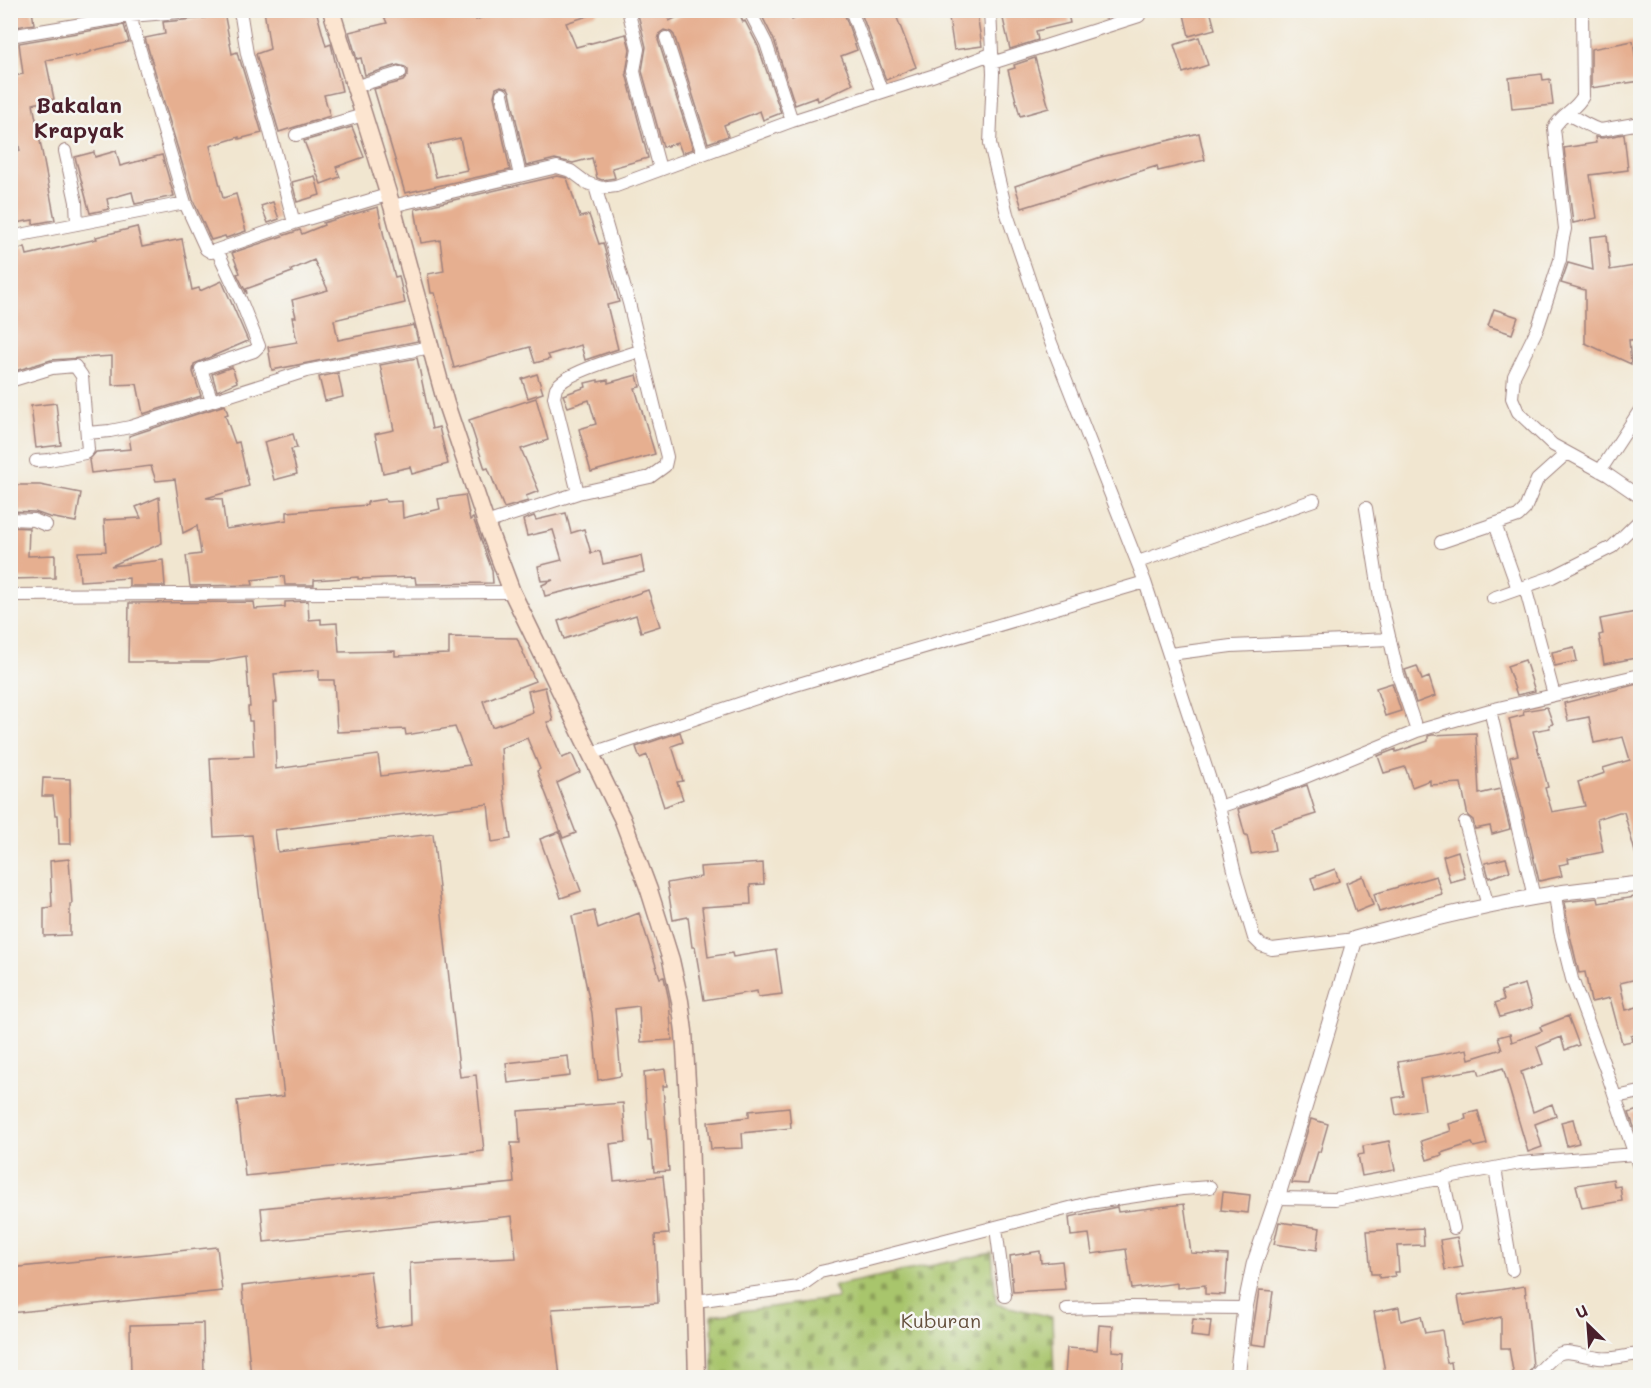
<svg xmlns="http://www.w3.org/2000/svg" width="1651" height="1388" font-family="Mali,sans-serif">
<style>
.cemetery{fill:url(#cemetery-stones);stroke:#79724c;stroke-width:1.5}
.building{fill:#e6af90;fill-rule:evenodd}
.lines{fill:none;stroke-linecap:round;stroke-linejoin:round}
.minor-casing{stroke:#9e827e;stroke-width:14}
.tertiary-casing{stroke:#9e827e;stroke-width:17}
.secondary-casing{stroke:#9e827e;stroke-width:19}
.minor{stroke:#fff;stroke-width:12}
.tertiary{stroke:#fff;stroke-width:15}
.secondary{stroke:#fce5d0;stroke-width:16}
.labels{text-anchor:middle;stroke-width:5;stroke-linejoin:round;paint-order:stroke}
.park-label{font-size:20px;fill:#66513e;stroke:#f6f6f2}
.quarter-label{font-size:22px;font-weight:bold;fill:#4a1f2b;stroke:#f6f6f2}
</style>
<defs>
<pattern id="cemetery-stones" width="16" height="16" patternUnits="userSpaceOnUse" patternTransform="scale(1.5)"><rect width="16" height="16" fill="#a8c56c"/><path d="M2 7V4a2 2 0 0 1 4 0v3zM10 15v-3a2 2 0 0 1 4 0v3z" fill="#8b9f59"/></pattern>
</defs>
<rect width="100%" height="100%" fill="#f6f6f2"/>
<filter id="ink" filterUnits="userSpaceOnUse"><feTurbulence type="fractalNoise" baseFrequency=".0167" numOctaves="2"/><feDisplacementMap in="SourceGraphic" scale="12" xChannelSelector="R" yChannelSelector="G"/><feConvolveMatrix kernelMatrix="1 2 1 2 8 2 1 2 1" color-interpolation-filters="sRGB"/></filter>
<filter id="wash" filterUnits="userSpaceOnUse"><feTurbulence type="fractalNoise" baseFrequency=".008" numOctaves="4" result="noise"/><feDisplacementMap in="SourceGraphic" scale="24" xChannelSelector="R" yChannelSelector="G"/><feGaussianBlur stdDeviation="1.35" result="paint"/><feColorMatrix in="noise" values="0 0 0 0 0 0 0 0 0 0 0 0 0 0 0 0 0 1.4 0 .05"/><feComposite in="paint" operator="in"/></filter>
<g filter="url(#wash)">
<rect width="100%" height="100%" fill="#f1e6d0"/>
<path class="cemetery" d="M992 1253 996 1304 1052 1317 1054 1377H713L712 1315 838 1298 833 1286Z"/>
<g id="blocks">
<path class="building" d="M14 10H32L34 24 16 27Z
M264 10H316L326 46 331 44 342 91 324 95 330 116 279 132 256 54 270 49Z
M393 10H437L439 18 459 10H473L476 20 499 10H597V13L566 23 576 47 626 34 630 49 626 73 648 158 612 168 615 178 602 180 597 178 592 158 573 163 555 159 526 166 510 92 508 88 501 86 496 88 494 96 510 170 405 193 374 89 403 81 408 75V70L405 67 398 65 365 75 361 58 357 59 349 32 387 23 383 14ZM460 138 467 170 436 177 428 145Z
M637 10H666L669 21 693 10H738L743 22 745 21 758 46 781 113 763 120 760 111 724 125 728 136 708 143 674 35 671 32 664 30 660 33 658 40 693 149 682 153 678 143 663 147 642 71 646 47Z
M770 10H788L792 20 814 10H843L857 50 841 56 853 84 818 101 817 97 795 105 774 40 761 14Z
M860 10H894L916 67 886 80Z
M1001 10H1067L1070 23 1036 31 1038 40 1010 49Z
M1183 10H1210L1215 29 1189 36Z
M224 12 232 54 237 52 239 60H240L262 133 239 139V137L210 146 223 198 236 194 246 231 226 238 225 236 211 240 193 200 145 38 165 34 163 22 205 18 211 14Z
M977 14 982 46 954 50 949 18Z
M124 25 129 42 91 51V52L75 57V55L46 60 54 99 33 104 55 220 33 224V220L16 223 10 194V153L20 151 12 110 18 109 11 77 23 74 19 43Z
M1199 37 1208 65 1183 73 1174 45Z
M1633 41 1636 61H1639L1641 81 1591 88V49Z
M1035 58 1049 108 1020 116 1008 70 1015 68 1014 65Z
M1542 74 1543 80 1550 79 1553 105 1512 109 1509 78Z
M352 127 364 157 336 167 340 177 321 184 304 141Z
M1199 133 1205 160 1158 171 1157 166 1022 208 1015 186 1101 157Z
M1624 134 1628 170 1590 175 1597 218 1573 223 1564 148 1596 143 1595 137 1602 138Z
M116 151 120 166 162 155 174 196 135 204 132 192 107 199 109 209 90 213 75 157 94 152 95 157Z
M315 176 320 195 297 202 292 182Z
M557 176 567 178 580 217 589 215 599 244 603 243 619 302 607 305 618 349 585 360 581 345 548 355 550 359 535 363 530 347 454 368 435 293H431L428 274 444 271 440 240 421 243 415 209Z
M273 202 279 219 268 223 261 206Z
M378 207 384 237 395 277 399 276 405 303 334 320 338 340 414 325 418 341 272 370 268 347 297 342 292 317H296L292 300 328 290 314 260 291 270 292 272 246 289 247 294 237 274 240 273 232 253 300 230 302 234 324 225 323 223Z
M137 227 142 247 182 239 192 290 199 288 200 291 222 281 248 341 194 364 193 372 201 396 143 414 137 384 112 385V356L51 360 15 371 10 355V252L25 247 27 255 97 239 96 237Z
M1607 235 1610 270 1641 265V339L1629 340 1631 364 1585 343V290L1561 283 1568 263 1593 270 1590 237Z
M1494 309 1518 317 1512 334 1488 326Z
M417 358 432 429 439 427 448 464 412 474 410 467 383 473 375 434 394 430 380 365Z
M232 367 237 382 217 391 212 374Z
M338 373 343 397 325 401 319 377Z
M537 374 543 393 528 398 522 379Z
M637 375 640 387 635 388 655 454 591 472 579 429 596 424 589 400 568 407 563 395 586 387 585 383 598 380V382L608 380V383Z
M536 398 548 440 521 449 539 491 526 496 528 501 504 508 488 468 485 469 469 420Z
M56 403 61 445 36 448 31 406Z
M225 405 228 414 225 415 235 443 239 442 249 486 206 498 222 499 226 529 287 520V512L367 505V502L385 499 386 502 402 501 403 518 440 509 438 499 465 495 470 520 473 518 492 570 493 583 416 584 415 577 358 579V577L314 580V585H285L284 576 252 580 253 585 190 586 186 556 201 554 197 526 183 533 175 479 156 481 151 466 91 473 89 460 96 452 131 449 129 436Z
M293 434 297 448 291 449 297 474 274 480 264 442Z
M10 485H40L81 493 76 522 49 517 35 512 10 511Z
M159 497 162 543 111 566 163 560 165 586H129V578L80 581 78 552 106 551 104 520 141 518 136 507Z
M566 513 571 533 584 529 591 553 600 551 603 564 641 556 644 572 545 596 542 585 553 580 541 581 538 566 562 560 553 530 527 536 523 520 534 516 536 520Z
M10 527 29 528 28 556 55 555V578L10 579Z
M648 590 660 626 641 632 636 615 564 639 558 621Z
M308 601 309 620 321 619V624L337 623 339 652 395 651V656L449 654V637L517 638 535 681 483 701 492 727 533 712 528 691 545 687 553 721 547 722 562 758 572 754 580 772 557 783 576 833 563 838 537 771 540 769 527 738 501 748 504 792 511 839 492 842 488 804 275 830 278 852 433 834 460 1077 476 1075 484 1151 245 1176 237 1101 284 1096 252 835 214 837 210 758 254 756 252 721H249L248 707H250L246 656 210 662H128L129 603 254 602 255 609 285 607V602ZM319 670V680H334L337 732 405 729 406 735 455 727 470 765 381 776 378 755 276 769 274 702H277L274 674Z
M1641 611V657L1604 664 1599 635 1603 634 1600 619Z
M1574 647 1577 661 1555 666 1552 652Z
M1525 660 1535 691 1517 695 1507 666Z
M1417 666 1422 680 1429 677 1435 696 1416 703 1405 670Z
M1392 683 1401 711 1385 716 1376 688Z
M1641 683V858L1637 859 1624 812H1619L1597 819 1603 852 1568 859 1569 863 1559 865 1562 876 1539 881 1510 757 1518 755 1509 719 1524 715 1523 711 1547 707 1553 724 1549 725 1550 728 1533 731 1548 787 1545 788 1552 812 1585 806 1578 782 1605 773 1603 768 1630 760 1623 737 1594 743 1589 717 1568 721 1564 703Z
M680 732 683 742 672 746 683 781 677 782 683 799 664 807 647 755 640 758 636 747Z
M1476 733 1479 794 1500 789 1510 829 1492 834 1490 826 1475 829 1473 820 1468 816 1461 783 1430 785V780L1412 787 1405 767 1384 773 1378 756 1396 749V752L1428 741V736L1432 735Z
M43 778 70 779 71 844H59L58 815H55L53 796H42Z
M1307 785 1316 814 1271 828 1275 850 1251 854 1247 835H1245L1238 809Z
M559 832 581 891 561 898 540 839Z
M1458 851 1465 878 1450 882 1443 856Z
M1506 858 1510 871 1489 878 1485 863Z
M69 859 72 904H70V935L44 936V908L52 907 50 861Z
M763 863 764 884 750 885 751 904 702 907 708 957 732 953 733 957 776 950 782 994 758 997 757 991 704 1000 695 947H692L688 917 673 920 667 883 701 877 700 867Z
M1335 869 1339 881 1315 890 1311 878Z
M1363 876 1373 905 1356 912 1346 883Z
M1436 876 1442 894 1379 912 1374 894Z
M1641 896V978L1620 983 1626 1010 1641 1006V1033L1631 1036 1632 1041 1622 1043 1610 998 1591 1002 1585 972 1579 973 1569 931 1564 902 1598 898 1599 903Z
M594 911 598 929 639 913 660 978 664 977 669 1000 672 1040 641 1042 639 1006 615 1009 621 1076 598 1080 592 1013 572 916Z
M1525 984 1532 1008 1500 1017 1495 1003 1504 1000 1501 991Z
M1568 1016 1579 1045 1565 1050 1561 1037 1537 1047 1543 1064 1521 1072 1533 1112 1552 1104 1556 1116 1535 1124 1542 1147 1528 1152 1503 1068 1480 1075 1478 1069 1420 1079 1425 1110 1396 1115 1393 1098 1404 1096 1398 1062 1467 1049 1469 1059 1502 1049 1498 1037 1510 1034 1512 1042 1542 1031 1540 1027Z
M568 1056 570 1076 508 1083 506 1063Z
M665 1069 667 1086H663L669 1171 654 1172 651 1140H648L644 1072Z
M623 1103 626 1142 610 1144 614 1181 663 1176 669 1234 655 1235 658 1303 552 1309 560 1377H251L242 1286 370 1271 377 1328 412 1323 410 1263 516 1258 512 1216 264 1242 261 1208 514 1183 511 1143H520L518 1111Z
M789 1107 791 1128 742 1133 743 1148 711 1149 708 1122 749 1117V1111Z
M1641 1109V1146L1629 1113Z
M1478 1111 1487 1144 1474 1147 1472 1143 1441 1153 1442 1155 1427 1160 1421 1141 1451 1131 1449 1124 1466 1119 1465 1114Z
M1311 1119 1328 1124 1320 1152 1318 1151 1309 1184 1292 1183Z
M1573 1119 1579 1143 1567 1146 1561 1122Z
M1389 1141 1395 1170 1362 1176 1358 1155 1364 1154 1363 1146Z
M1613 1179 1614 1187 1620 1186 1622 1201 1582 1208 1576 1185Z
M1223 1192 1250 1195 1248 1213 1221 1210Z
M1184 1204 1191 1253 1228 1255 1225 1295 1205 1294V1285L1177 1288V1283L1132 1289 1126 1249 1092 1254 1089 1234 1071 1236 1069 1217 1117 1207 1118 1212Z
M1279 1222 1320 1228 1317 1250 1274 1244Z
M1423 1228 1424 1245 1397 1246 1399 1272H1394L1395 1276 1379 1278V1274H1371L1367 1231Z
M1457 1237 1463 1267 1445 1270 1440 1240Z
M217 1247 222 1291 10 1313V1268Z
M1040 1251 1041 1263 1062 1261 1065 1289 1013 1292 1010 1256Z
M1525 1286 1533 1366 1529 1372 1530 1377H1514L1509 1348H1501V1317L1463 1325 1458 1296Z
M1259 1290 1273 1291 1266 1346 1251 1344Z
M1399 1307 1401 1321 1421 1316 1425 1333 1442 1330 1447 1363 1451 1362 1453 1377H1386L1374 1312Z
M1193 1319 1211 1321 1209 1338 1191 1336Z
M203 1323 204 1377H131L130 1325Z
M1099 1325 1113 1326 1112 1351 1124 1352 1122 1377H1065L1067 1348 1097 1350Z"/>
</g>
</g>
<g filter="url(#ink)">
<use href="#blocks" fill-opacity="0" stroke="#9e827e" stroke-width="1.5"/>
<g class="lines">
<defs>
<path id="minor" d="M236 10 241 16 247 54 268 124 294 223
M628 10 638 49 634 71 636 80 660 169
M749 10 766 43 792 121
M851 10 882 92
M990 10 993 73 990 144 1007 214 1048 335 1145 582 1219 807 1235 874 1254 938 1261 945 1272 949 1355 939
M1582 10 1583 96C1576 110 1561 114 1554 128L1565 229 1562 243 1560 260 1538 327 1514 376 1512 398 1518 412 1553 445 1608 475 1640 497
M10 36 130 16
M666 38 703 154
M992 63 1139 16
M354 87 400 73
M502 94 520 176
M1566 114C1578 118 1589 128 1601 130L1640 123
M296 135 363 115
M65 151 76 202 77 224
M185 203 130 16 204 10
M392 206 557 167 571 171 587 183 601 188 616 186 792 121 935 75 991 54
M10 237 185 203 206 249 211 252 294 223 387 195
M10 381 52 368 75 366 82 376 88 450 85 453 49 460 36 461
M212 401 201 369 254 351 259 346 241 301 217 250
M87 433 110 431 130 427 306 371 431 347
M1600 471 1640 410
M578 493 554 397C555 394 555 391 556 388 565 372 622 357 640 351
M1366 508 1380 597 1398 675 1417 731
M10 519 34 520 46 525
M486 523 578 493 650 477 665 466 667 457 629 303 595 186
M1495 524 1518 589
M1441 542 1518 516 1525 509 1537 480 1567 453
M1138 562 1314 500
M1525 587 1554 695
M10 595 512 592
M1493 598 1552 577 1612 547 1640 520
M1170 654 1231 646 1390 639
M1490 710 1534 897
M590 754 792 686 1145 582
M1219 807 1298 780 1417 731 1490 710 1640 675
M1465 823 1488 906
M1555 894 1560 931 1572 979 1606 1070 1640 1170
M1616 1097 1640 1092
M1495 1168 1512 1270
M1443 1178 1454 1228
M1277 1198 1335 1199 1520 1163 1635 1154
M996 1228 1005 1296
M696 1301 799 1287 820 1272 829 1270 1089 1203 1182 1189 1210 1187
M1067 1309 1129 1307 1245 1308
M1537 1374C1565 1342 1563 1353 1599 1358 1612 1360 1627 1355 1640 1354"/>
<path id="tertiary" d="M1237 1378 1245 1308 1254 1265 1277 1198 1355 939C1421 921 1486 905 1553 894 1582 889 1612 887 1640 884"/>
<path id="secondary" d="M331 10 392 206 446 404 486 523 512 592 622 818 649 890 671 960 680 1001 684 1031 690 1133 697 1378"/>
</defs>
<use href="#minor" class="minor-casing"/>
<use href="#tertiary" class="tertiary-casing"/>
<use href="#secondary" class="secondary-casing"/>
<use href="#minor" class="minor"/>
<use href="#tertiary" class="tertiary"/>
<use href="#secondary" class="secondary"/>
</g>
</g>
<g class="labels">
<g class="park-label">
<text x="941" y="1328">Kuburan</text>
</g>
<g class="quarter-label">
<text x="79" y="113">Bakalan<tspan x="79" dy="25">Krapyak</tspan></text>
</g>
</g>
<rect width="1651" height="1388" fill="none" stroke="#f6f6f2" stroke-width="36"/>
<g transform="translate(1588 1325) rotate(335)" stroke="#f6f6f2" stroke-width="4.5" paint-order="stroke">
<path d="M0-4.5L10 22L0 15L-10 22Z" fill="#4a1f2b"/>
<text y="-9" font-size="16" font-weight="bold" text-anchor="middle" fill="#4a1f2b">U</text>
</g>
</svg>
